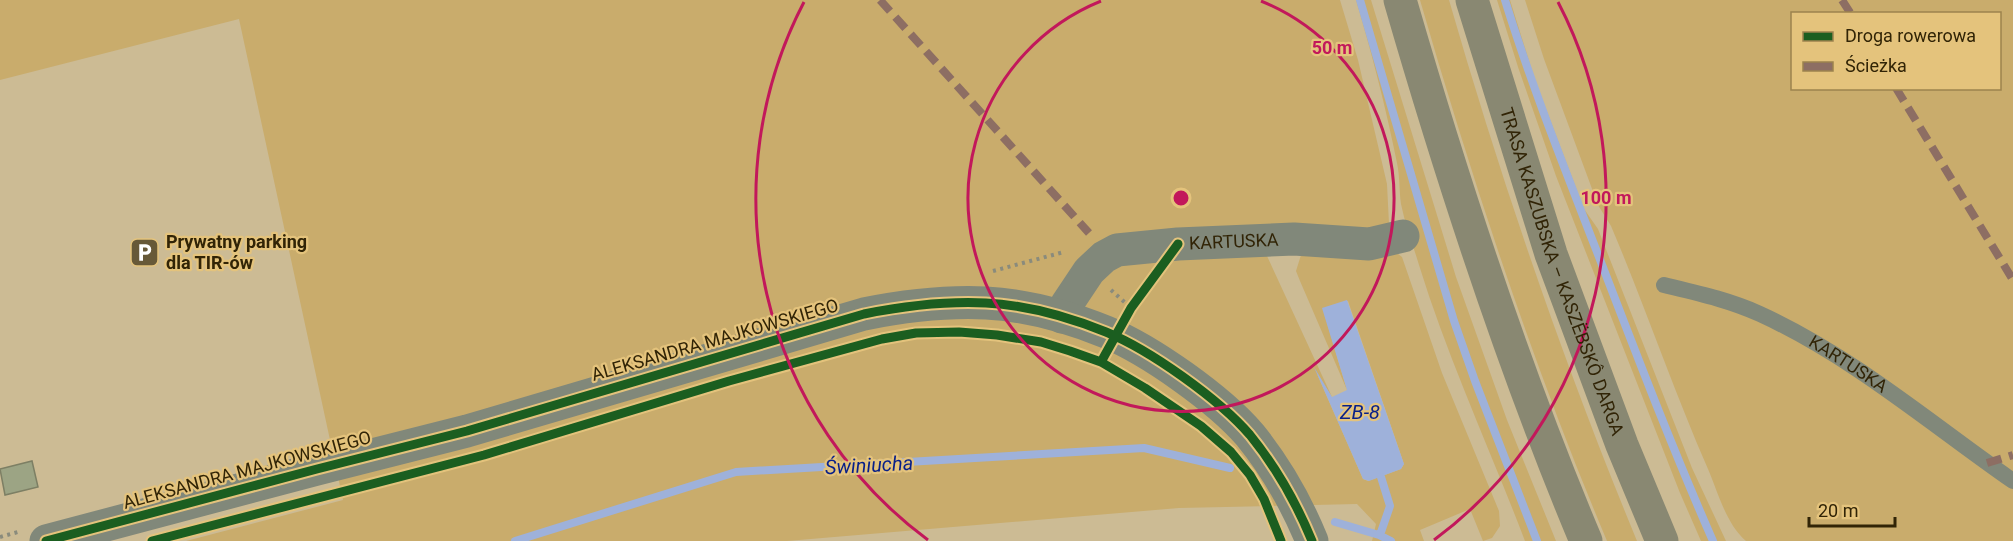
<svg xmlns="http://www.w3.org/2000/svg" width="2013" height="541" font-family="Roboto,sans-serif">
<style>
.green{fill:#c9ac6c;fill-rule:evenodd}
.water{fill:#9eb1da}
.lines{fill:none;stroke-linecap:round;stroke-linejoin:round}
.stream{stroke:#9eb1da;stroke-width:8}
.building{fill:#9ca484;stroke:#7d7f64;stroke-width:1.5}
.path{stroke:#8a8b7c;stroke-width:4;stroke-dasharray:3 4.5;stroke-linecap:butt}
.lane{stroke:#81887a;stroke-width:16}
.street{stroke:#81887a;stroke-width:33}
.highway{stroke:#898872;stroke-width:33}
.quiet{stroke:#8d6e63;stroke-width:8;stroke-dasharray:15 8;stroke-linecap:butt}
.cycleway-casing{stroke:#e4c37c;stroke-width:13}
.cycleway{stroke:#1b5e20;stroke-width:9}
.ring{fill:none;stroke:#c2185b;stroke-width:3}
.labels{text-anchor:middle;stroke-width:4.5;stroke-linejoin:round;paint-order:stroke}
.poi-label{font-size:18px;font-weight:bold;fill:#312406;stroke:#e4c37c;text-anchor:start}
.street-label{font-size:18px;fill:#312406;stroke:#e4c37c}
.water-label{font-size:20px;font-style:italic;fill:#071f89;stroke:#e4c37c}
.centre{fill:#c2185b;stroke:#e4c37c;stroke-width:3}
.ring-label{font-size:18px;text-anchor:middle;font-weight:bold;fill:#c2185b;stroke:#e4c37c;stroke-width:4.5;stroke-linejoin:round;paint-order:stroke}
</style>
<rect width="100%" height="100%" fill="#ccbb94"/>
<path class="green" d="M0 0H1340L1358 60 1387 184 1389 224 1267 256 1332 397 1317 374 1363 479 1368 481 1401 469 1404 464 1348 301 1323 309 1347 390 1300 281 1296 271 1301 255 1397 253 1402 257 1442 373 1499 511 1500 526 1492 538 1483 541 1470 509 1420 530 1424 541H1372L1376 524 1357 504 1179 508 787 541H186L343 500 239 19 0 80Z
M1356 0H1371L1456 277 1507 420 1556 541H1525C1490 449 1448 359 1419 265 1413 245 1405 224 1401 204 1399 190 1400 177 1397 163 1386 108 1372 54 1356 0Z
M1420 0H1449C1502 184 1564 364 1637 541H1607C1533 365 1473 183 1420 0Z
M1497 0H1510L1535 80 1584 209 1598 229 1692 468 1726 541H1701L1680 493 1556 176 1518 67Z
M1525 0H2013V541H1746C1726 524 1718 492 1708 469 1673 389 1645 306 1611 226L1598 205 1544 59ZM1792 14H2000V88H1792Z"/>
<path class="water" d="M1347 300 1404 464 1401 469 1369 481 1363 479 1314 367 1332 397 1347 390 1322 308Z"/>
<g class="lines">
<path class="stream" d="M1360 0 1454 321 1475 381 1537 541
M1505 0C1532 87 1566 172 1599 257 1636 353 1672 448 1713 541
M1335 522 1379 535 1391 541
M1380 535 1390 506 1381 477
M515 541 736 472 1144 448 1230 468"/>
</g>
<path class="building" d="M32 461 38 487 5 495 0 469Z"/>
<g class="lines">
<path class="path" d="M993 271 1064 252
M1111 290 1132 309
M0 537 18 532"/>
<path class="lane" id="s1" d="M1664 285C1697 293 1729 300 1760 314 1852 356 1931 424 2013 481"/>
<g class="street">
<path id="s2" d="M1062 317 1067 304 1089 271 1104 257 1117 250 1178 244 1294 239 1369 244 1403 236"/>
<path d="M46 541 317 469 467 431 864 314C904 306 945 301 986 303 1026 305 1069 317 1106 332 1150 350 1219 399 1250 435 1276 467 1296 502 1312 541"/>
</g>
<g class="highway">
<path d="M1400 0C1453 183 1512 365 1586 541"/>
<path id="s3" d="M1472 0 1551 254 1622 445 1662 541"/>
</g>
<path class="quiet" d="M880 0 1089 233
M1842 0 1851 14
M1896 88 2013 280
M1987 463 2013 455"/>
<defs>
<path id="cycleway" d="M1101 362 1131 308 1178 244
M46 541 317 469 467 431 864 314C904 306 945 301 986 303 1026 305 1069 317 1106 332 1150 350 1219 399 1250 435 1276 467 1296 502 1312 541
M152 541 484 455 729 381 882 339 916 333 959 332 997 335 1041 342 1070 351 1101 362 1145 388 1201 426 1231 452 1250 475 1264 499 1281 541"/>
</defs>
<use href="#cycleway" class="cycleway-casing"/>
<use href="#cycleway" class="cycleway"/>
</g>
<g class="ring">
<path d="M1261 1A213 213 0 1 1 1101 1"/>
<path d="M928 540A425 425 0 0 1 804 2M1558 2A425 425 0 0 1 1434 540"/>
</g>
<defs>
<symbol id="parking-square" viewBox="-11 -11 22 22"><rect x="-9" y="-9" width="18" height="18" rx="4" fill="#675938" stroke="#e4c37c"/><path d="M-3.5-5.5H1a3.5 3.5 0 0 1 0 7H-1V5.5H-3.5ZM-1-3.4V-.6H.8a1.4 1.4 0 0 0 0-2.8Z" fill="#fff"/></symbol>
</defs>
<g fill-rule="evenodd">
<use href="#parking-square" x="128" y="236" width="33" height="33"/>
</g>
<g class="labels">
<g class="poi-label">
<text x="166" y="248">Prywatny parking<tspan x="166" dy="21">dla TIR-ów</tspan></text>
</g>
<g class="street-label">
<text dy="6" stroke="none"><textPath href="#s2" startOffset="206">KARTUSKA</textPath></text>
<text dy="6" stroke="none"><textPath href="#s3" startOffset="286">TRASA KASZUBSKA – KASZËBSKÔ DARGA</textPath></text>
<text transform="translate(715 340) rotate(-16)" y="6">ALEKSANDRA MAJKOWSKIEGO</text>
<text dy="6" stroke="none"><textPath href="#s1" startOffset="202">KARTUSKA</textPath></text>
<text transform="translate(247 470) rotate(-15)" y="6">ALEKSANDRA MAJKOWSKIEGO</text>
</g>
<g class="water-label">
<text x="1360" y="419">ZB-8</text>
<text transform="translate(869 465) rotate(-3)" y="7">Świniucha</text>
</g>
</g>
<circle cx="1181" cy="198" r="9" class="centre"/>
<g class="ring-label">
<text x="1332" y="54">50 m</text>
<text x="1606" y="204">100 m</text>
</g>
<rect x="1791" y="12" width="210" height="78" fill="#e4c37c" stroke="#9c834d" stroke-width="1.5"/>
<rect x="1803" y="32" width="30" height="9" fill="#1b5e20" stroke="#9c834d" stroke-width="1.5"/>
<text x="1845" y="42" font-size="18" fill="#312406">Droga rowerowa</text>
<rect x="1803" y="62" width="30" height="9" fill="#8d6e63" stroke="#9c834d" stroke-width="1.5"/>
<text x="1845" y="72" font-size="18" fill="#312406">Ścieżka</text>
<path d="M1809 517v9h86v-9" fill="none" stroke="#312406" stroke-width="3"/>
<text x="1818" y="517" font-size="18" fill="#312406" stroke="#e4c37c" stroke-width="4.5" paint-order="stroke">20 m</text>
</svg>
